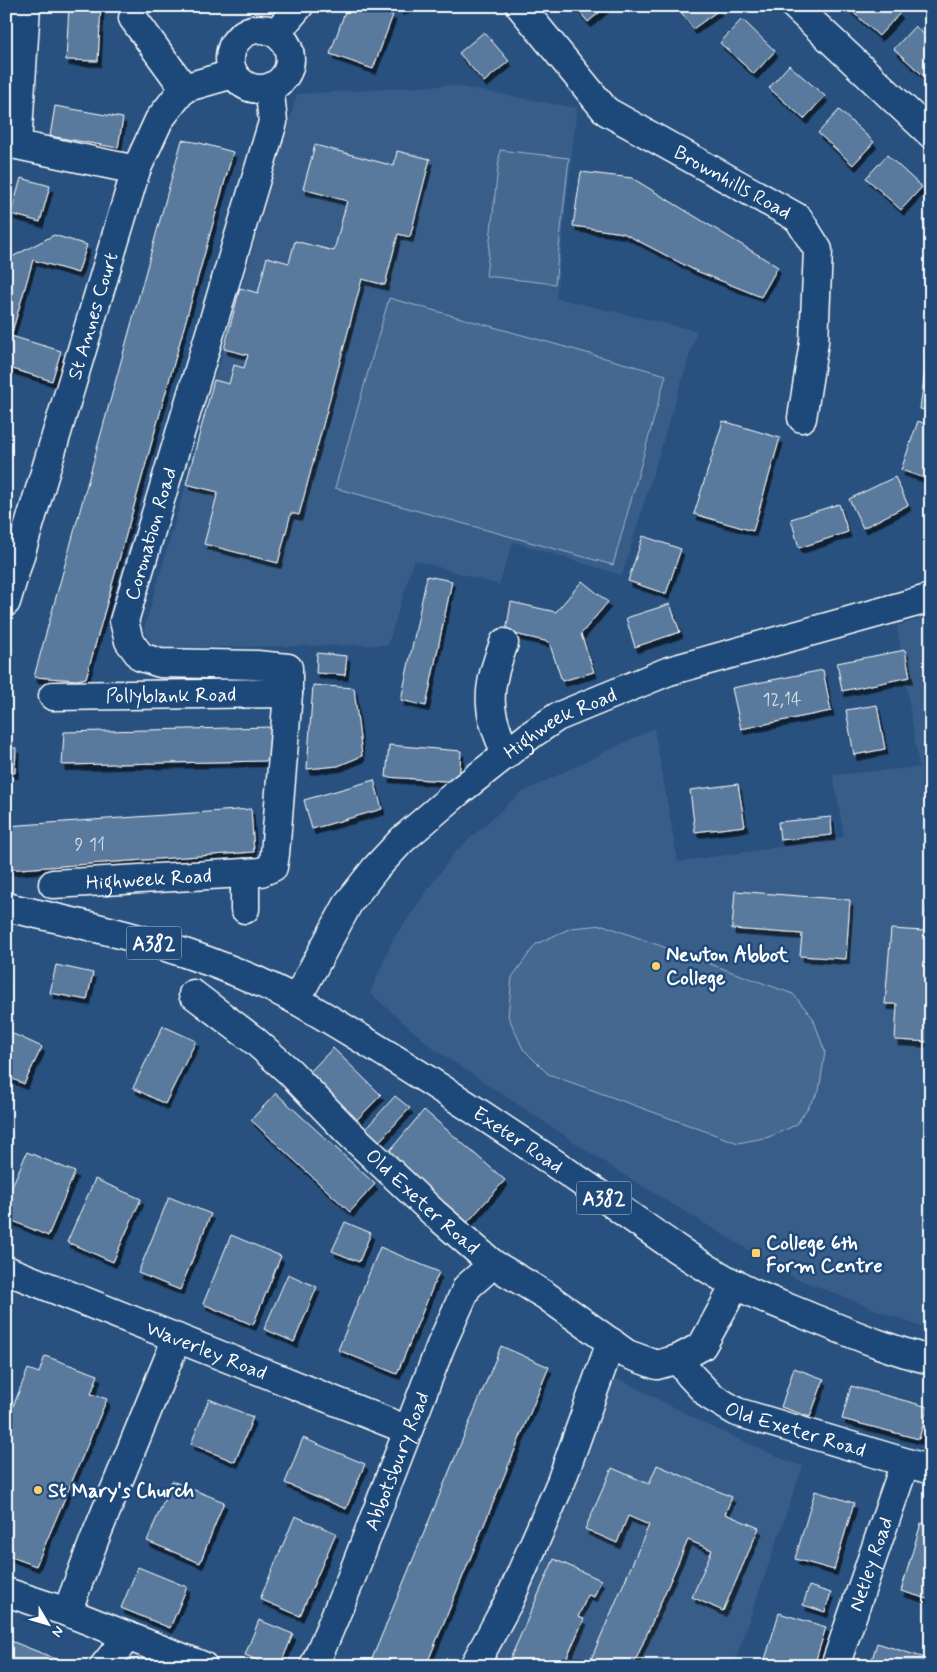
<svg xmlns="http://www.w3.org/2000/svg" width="937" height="1672" font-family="Mynerve,sans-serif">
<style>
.built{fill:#375d88}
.green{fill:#446890;stroke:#a2b4c8}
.building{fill:#5a7a9d;stroke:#fff;filter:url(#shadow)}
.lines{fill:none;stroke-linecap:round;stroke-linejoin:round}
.minor-casing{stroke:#fff;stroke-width:31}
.major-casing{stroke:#fff;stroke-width:31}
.minor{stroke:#1f4a7a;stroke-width:28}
.major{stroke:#1f4a7a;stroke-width:28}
.poi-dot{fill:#ffd166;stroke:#1f4a7a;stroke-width:2}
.labels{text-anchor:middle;stroke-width:5;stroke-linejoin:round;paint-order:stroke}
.number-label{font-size:18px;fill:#d6dee6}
.shield{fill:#1f4a7a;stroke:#bcc9d7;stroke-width:1}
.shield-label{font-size:19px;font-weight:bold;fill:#fff}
.street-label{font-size:20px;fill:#fff;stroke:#1f4a7a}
.poi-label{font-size:20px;font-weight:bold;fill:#fff;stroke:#1f4a7a;text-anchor:start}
</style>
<defs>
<filter id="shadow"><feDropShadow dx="3" dy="5.5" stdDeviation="0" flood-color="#0009"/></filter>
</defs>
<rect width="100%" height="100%" fill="#28517f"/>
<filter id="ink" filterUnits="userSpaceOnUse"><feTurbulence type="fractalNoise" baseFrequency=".02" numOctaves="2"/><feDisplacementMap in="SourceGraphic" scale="10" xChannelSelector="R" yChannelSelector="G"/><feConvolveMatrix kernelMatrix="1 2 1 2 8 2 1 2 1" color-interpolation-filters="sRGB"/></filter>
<g filter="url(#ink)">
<path class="built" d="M450 85 577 108 556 298 697 331 622 575 513 542 499 585 414 560 388 645 153 648 144 629 186 484 214 380 224 349 297 94Z
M931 616V1331L795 1278 624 1175 434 1049 370 993 393 939 454 853 519 794 654 728 678 862 844 837 833 775 919 767 897 626Z
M619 1379 706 1424 787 1461 803 1466 736 1658 732 1666H483L607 1385 614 1380Z"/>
<path class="green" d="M500 150 569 158 555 284 486 276Z
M389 298 666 375 613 565 335 488Z
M603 925 793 994 813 1018 825 1052 819 1091 796 1125 769 1137 738 1143 548 1074 523 1049 508 1016 512 977 536 944 571 928Z"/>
<path class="building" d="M69 6H101L98 61 66 60Z
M347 6H367L393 15 373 69 330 54Z
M399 6H412L400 10Z
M575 6H607L588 22Z
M677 6H716L719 10 693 29Z
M846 6H893L900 13 879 36Z
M742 19 775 51 754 74 720 43Z
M915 26 931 41V79L929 81 894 49Z
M484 32 509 61 484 82 459 53Z
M789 65 825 96 804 119 769 88Z
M55 106 123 118 118 148 50 136Z
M839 110 874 142 853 165 818 133Z
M182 140 200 143 233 152 86 678 77 680 34 677Z
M315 145 394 166 397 151 430 159 410 237 398 234 385 285 362 279 299 515 291 513 278 563 204 544 218 492 186 484 214 380 229 384 234 365 244 368 248 355 224 349 240 288 258 293 267 257 289 263 295 241 334 251 347 201 303 189Z
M887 155 922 187 901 210 866 178Z
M581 172 632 178 778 267 761 297 694 270 623 233 573 226Z
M21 178 50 186 40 222 11 214Z
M931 219V243L923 221Z
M54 235 87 245 78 273 33 260 11 336 61 351 52 381 6 367V260Z
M926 363 931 364V411L920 409Z
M723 421 780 438 753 531 694 514Z
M918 421 931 426 930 480 901 470Z
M895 477 908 505 863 528 849 499Z
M839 504 848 532 799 548 791 519Z
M643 536 681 549 666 594 628 581Z
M427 576 452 581 426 706 401 700Z
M582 581 608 602 581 634 594 672 562 681 549 642 506 632 511 602 556 612Z
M670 604 680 632 635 647 626 618Z
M905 650 910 677 842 691 837 663Z
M317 653 347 656 345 675 316 673Z
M823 670 831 711 741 729 732 688Z
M313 685 354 688 362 756 338 766 307 769Z
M877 705 885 749 854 755 846 710Z
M271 727 268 761 62 765 64 732Z
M389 745 461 751 459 782 386 777Z
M6 747 16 748 15 773 6 772Z
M374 780 382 809 312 829 304 800Z
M738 784 745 826 695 832 690 790Z
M251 809 254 852 6 870V826Z
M831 817 832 835 780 840 778 822Z
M735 891 850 900 846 959 800 956 802 934 732 929Z
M927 893H931V1042L895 1040 897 1004H885L891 929 924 931Z
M6 948H9L6 978Z
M56 965 93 973 87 1000 50 993Z
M163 1026 196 1041 165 1104 133 1088Z
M7 1031 42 1047 24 1084 6 1076Z
M333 1048 381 1095 352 1125 304 1078Z
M276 1093 375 1184 350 1212 251 1120Z
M395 1096 410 1108 375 1146 361 1134Z
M424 1110 505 1180 467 1223 387 1154Z
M27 1152 75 1172 48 1236 6 1218V1200Z
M95 1179 141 1199 113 1262 67 1242Z
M169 1197 211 1214 180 1290 138 1273Z
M345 1222 371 1233 359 1262 332 1251Z
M231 1235 281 1256 253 1325 203 1304Z
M380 1247 439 1272 397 1374 338 1350Z
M288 1274 317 1287 294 1342 264 1329Z
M501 1346 549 1367 426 1666H369Z
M45 1356 98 1375 91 1394 107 1399 36 1566 6 1555V1424L28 1369 39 1373Z
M794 1368 824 1379 810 1417 781 1407Z
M851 1386 928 1407 919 1439 842 1419Z
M209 1399 253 1417 235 1462 191 1444Z
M303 1438 365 1464 346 1509 285 1483Z
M657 1465 732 1497 725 1514 759 1528 723 1611 692 1597 712 1550 688 1540 633 1666H588L649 1525 628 1516 617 1543 585 1529 612 1468 649 1484Z
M172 1481 224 1502 200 1563 147 1541Z
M815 1491 854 1503 834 1570 795 1559Z
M295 1516 336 1533 300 1616 260 1599Z
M921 1523 931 1526V1600L901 1591Z
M554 1559 601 1580 594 1597 588 1595 578 1617 584 1619 567 1657 587 1666H507Z
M138 1567 187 1587 170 1628 121 1608Z
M809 1586 831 1593 825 1612 803 1605Z
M779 1613 826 1627 814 1666H763Z
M259 1620 293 1634 280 1666H271L245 1655Z
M6 1639 74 1666H6Z
M877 1643 925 1658 922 1666H870Z"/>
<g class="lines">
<defs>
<g id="minor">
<path d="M26 6 17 145 136 170"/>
<path id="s1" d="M520 6 606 111 798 218 818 250 814 342 802 418"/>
<path d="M795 6 931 134"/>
<path d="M133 18 184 88"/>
<circle cx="260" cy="59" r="30"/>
<path d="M276 33 299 6"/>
<path id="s2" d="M6 602 136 170 159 120 184 88 233 74"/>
<path d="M504 643C497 662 489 684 491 705 492 722 500 739 506 755"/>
<path id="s3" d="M53 696 288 693"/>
<path d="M245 873V909"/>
<path id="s4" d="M53 884 261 872 273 867 275 854 288 693V668L257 665 160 663 141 657 129 641 124 621 273 122 270 94 271 87"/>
<path id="s5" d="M193 994 255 1041 290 1072 346 1130 434 1213 493 1264 545 1295 627 1354 657 1365 678 1359 690 1375 710 1396 737 1412 931 1470"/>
<path id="s6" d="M296 1000 349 902 375 869 402 840 458 792 532 734 557 717 669 671 931 598"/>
<path id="s7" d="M6 1270 408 1430"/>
<path d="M678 1359 702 1346 736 1284"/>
<path d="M6 1592 67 1612 203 1666"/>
<path d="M67 1612 95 1538 177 1338"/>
<path d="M104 1666 128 1636"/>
<path id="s8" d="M314 1666 350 1581 441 1345 467 1287 493 1264"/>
<path d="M474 1666 509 1601 561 1482 611 1342"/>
<path id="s9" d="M835 1666 905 1463"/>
</g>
<g id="major">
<path id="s10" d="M6 907C107 929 207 952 298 1001 333 1021 367 1042 401 1063 461 1101 521 1140 580 1181 631 1216 681 1255 736 1285 759 1297 784 1306 808 1316 848 1332 889 1350 931 1360"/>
</g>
</defs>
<use href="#minor" class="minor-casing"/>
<use href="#major" class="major-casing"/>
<use href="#minor" class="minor"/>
<use href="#major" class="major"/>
</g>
</g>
<g class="poi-dot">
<circle cx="656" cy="966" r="5"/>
<rect x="751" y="1248" width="10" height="10" rx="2.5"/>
<circle cx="38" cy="1490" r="5"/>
</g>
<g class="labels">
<g class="number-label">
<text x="782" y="705">12,14</text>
<text x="79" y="850">9</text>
<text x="97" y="850">11</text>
</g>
<g class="shield">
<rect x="126.5" y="926.5" width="55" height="33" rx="4"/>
<rect x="576.5" y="1181.5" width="55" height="33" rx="4"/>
</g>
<g class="shield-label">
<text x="154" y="950">A382</text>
<text x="604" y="1205">A382</text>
</g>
<g class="street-label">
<text dy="7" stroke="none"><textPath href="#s1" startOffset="281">Brownhills Road</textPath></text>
<text dy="7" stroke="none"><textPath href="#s2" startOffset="299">St Annes Court</textPath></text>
<text dy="7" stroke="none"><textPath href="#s4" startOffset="701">Coronation Road</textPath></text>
<text dy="7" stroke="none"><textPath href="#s3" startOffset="118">Pollyblank Road</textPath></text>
<text dy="7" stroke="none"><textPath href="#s6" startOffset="391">Highweek Road</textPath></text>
<text dy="7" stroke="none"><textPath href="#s4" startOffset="96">Highweek Road</textPath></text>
<text dy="7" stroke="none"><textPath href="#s10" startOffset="568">Exeter Road</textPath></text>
<text dy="7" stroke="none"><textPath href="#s5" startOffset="310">Old Exeter Road</textPath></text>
<text dy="7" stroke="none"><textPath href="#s7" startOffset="216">Waverley Road</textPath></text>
<text dy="7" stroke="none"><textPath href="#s5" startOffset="761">Old Exeter Road</textPath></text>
<text dy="7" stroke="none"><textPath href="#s8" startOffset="221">Abbotsbury Road</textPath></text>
<text dy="7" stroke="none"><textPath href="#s9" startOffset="108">Netley Road</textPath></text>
</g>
<g class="poi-label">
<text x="666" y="961">Newton Abbot<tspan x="666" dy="23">College</tspan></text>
<text x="766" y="1249">College 6th<tspan x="766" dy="23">Form Centre</tspan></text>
<text x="48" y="1497">St Mary's Church</text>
</g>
</g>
<rect width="937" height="1672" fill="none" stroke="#1f4a7a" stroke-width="25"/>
<rect x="12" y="12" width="912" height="1647" fill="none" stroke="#fff" stroke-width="2" filter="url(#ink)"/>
<g transform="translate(48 1624) rotate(128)" stroke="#1f4a7a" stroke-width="4" paint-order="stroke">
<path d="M0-4L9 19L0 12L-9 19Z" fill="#ffffff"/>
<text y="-8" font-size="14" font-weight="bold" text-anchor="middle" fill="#ffffff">N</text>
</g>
</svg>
